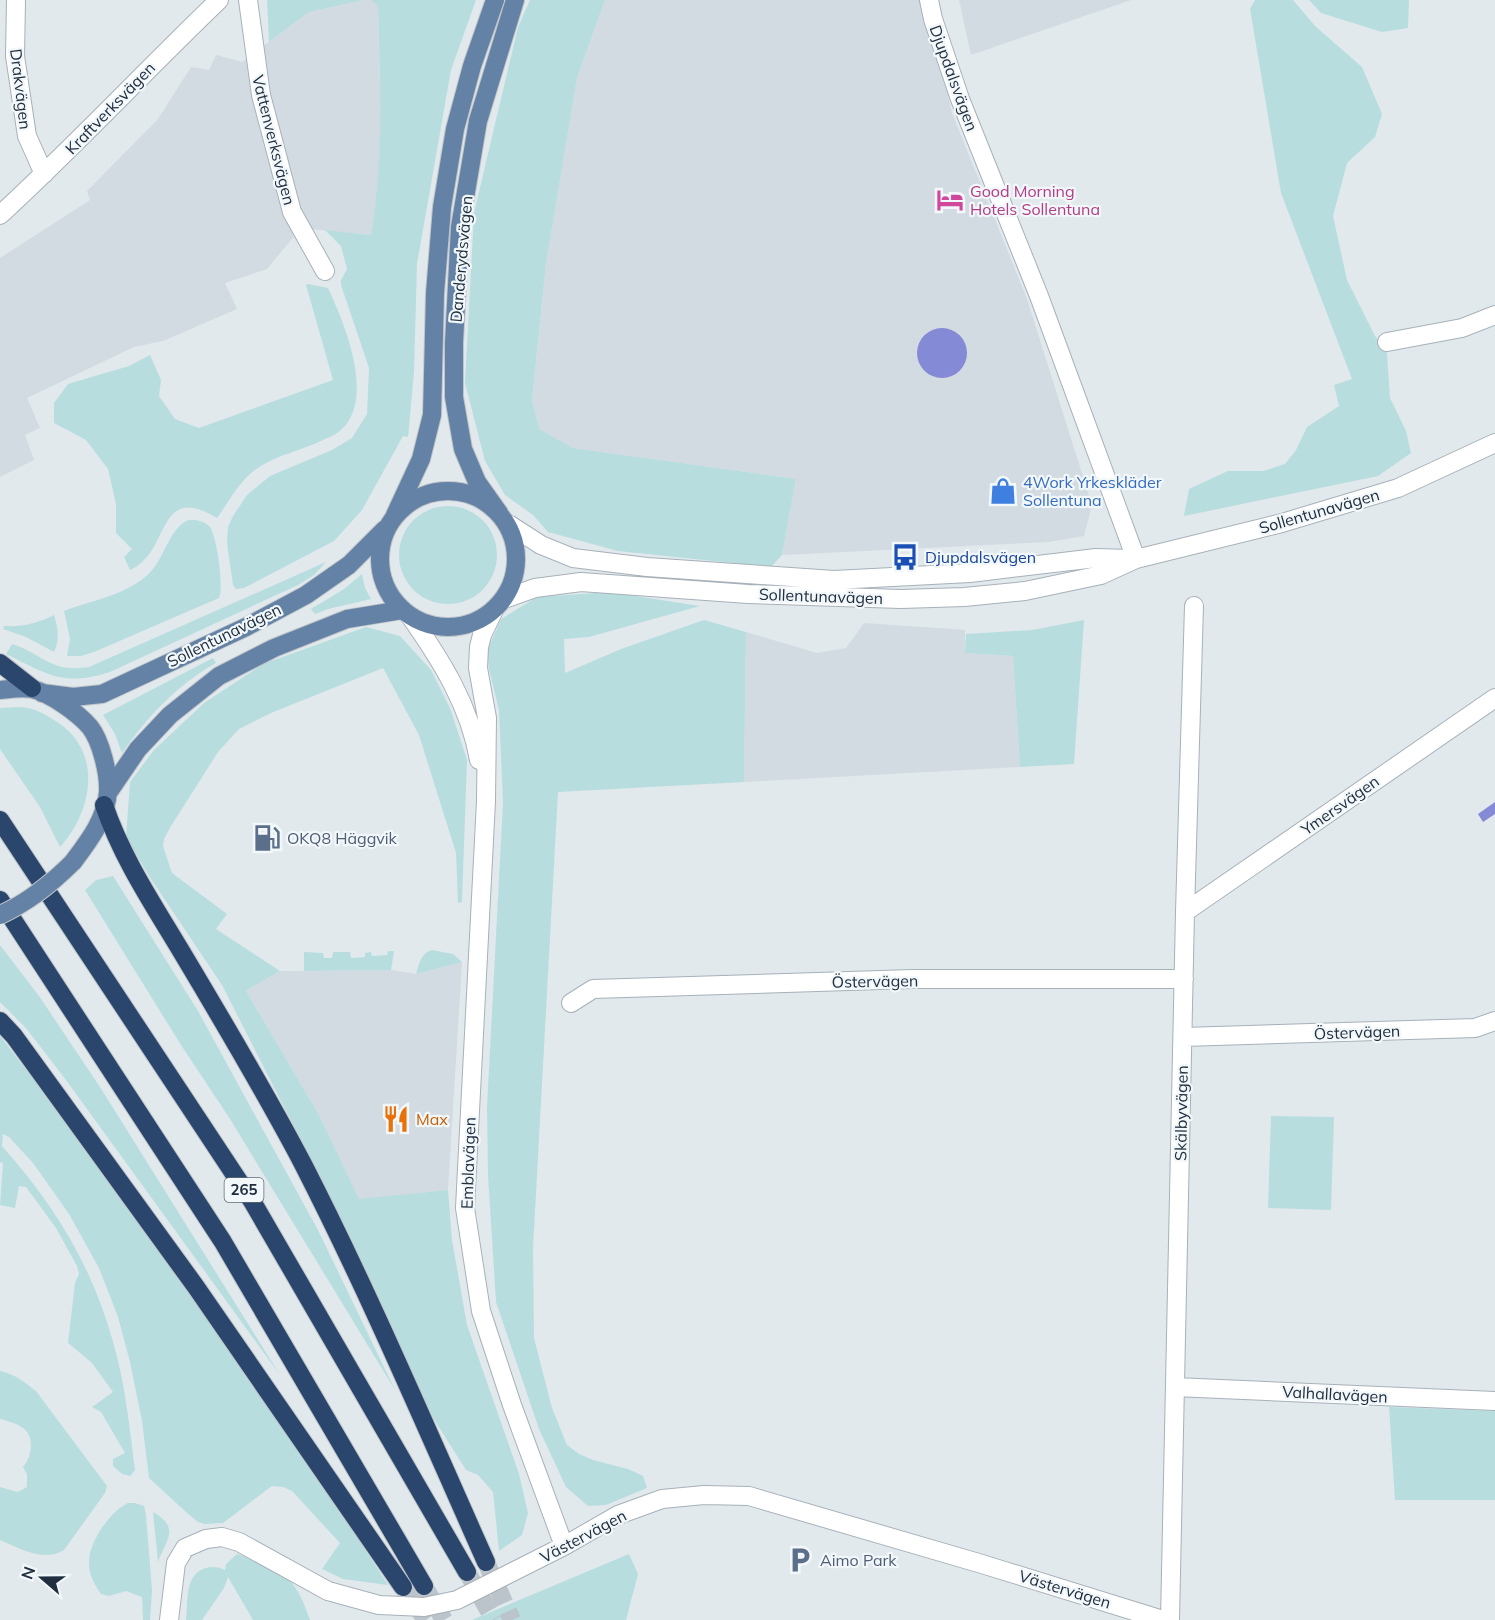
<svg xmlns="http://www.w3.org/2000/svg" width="1495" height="1620" font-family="Mulish,sans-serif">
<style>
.built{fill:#d2dbe1}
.green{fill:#b8dddf}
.water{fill:#858ad6}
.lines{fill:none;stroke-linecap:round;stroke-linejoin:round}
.highway-tunnel{stroke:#bac4ca;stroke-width:18;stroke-dasharray:18 9;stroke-linecap:butt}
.minor-casing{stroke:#a7b1b9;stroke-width:20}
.major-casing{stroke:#c1c5c9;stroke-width:20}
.highway-casing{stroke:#c1c5c9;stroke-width:20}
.minor{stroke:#fff;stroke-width:18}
.major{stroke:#6382a5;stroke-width:18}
.highway{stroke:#2a466d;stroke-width:18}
.major-bridge-casing{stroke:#c1c5c9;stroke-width:20;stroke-linecap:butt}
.major-bridge{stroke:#6382a5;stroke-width:18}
.labels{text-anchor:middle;stroke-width:4.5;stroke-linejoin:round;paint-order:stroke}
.shield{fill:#f2f7f9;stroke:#5f6b77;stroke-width:1.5}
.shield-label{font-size:15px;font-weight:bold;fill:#202f3f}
.street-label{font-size:16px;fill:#202f3f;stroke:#f2f7f9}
.hotel-label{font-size:16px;fill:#b23c85;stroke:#f2f7f9;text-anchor:start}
.shop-label{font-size:16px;fill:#366cbe;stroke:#f2f7f9;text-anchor:start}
.transit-label{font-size:16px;fill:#164399;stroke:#f2f7f9;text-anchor:start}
.service-label{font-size:16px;fill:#4e5e75;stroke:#f2f7f9;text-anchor:start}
.food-label{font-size:16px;fill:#c56008;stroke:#f2f7f9;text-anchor:start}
</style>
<rect width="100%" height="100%" fill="#e1e9ed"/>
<path class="built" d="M364 0H371L378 5 381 128 377 197 371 235 301 228 267 269 225 283 237 309 163 341 134 347 27 398 40 428 25 435 34 460 0 477V258L90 200 87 191 158 119 191 67 209 70 216 55 242 62 309 12Z
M605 0H927L952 113 1027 299 1092 505 1084 536 1049 542 782 555 796 479 573 448 539 430 532 400 546 264 577 78Z
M959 0H1131L971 55Z
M864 623 965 630V653L1013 656 1020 767 744 782 746 632 817 653 846 648Z
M462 962 448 1190 359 1200 319 1115 246 991 280 971 391 970 416 974Z"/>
<path class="green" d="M267 0H364L309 12 269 42Z
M371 0H476L451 70 417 264 414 372 408 437 403 436 362 510 334 541 244 588 236 589 233 585 227 543 228 527 233 516 247 495 270 476 332 450 352 438 367 414 369 368 341 285V280L347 269 341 246 325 230 371 235C384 158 380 82 378 6Z
M530 0H605L577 78 546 264 532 400 539 429 573 448 796 479 782 555 771 567 618 551 548 532 533 515 505 495 485 461 465 383 474 213 518 27Z
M1255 0H1293L1315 26 1362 67 1382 114 1375 137 1347 163 1333 216 1347 280 1375 336 1387 353 1390 398 1406 431 1411 453 1378 476 1184 516 1189 489 1228 471H1263L1285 464 1296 450 1307 427 1339 406 1334 385 1352 379 1281 193 1250 9Z
M1309 0H1409L1408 28 1382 32 1321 13Z
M308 284 328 288C344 322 374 394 344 427 340 432 331 437 325 439 300 452 272 455 250 474 236 487 228 503 217 518 162 485 169 538 142 562 139 565 134 568 130 570L124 557 132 549 116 533V504L108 469 86 440 54 423V403L68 384 129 366 150 355 161 380 159 396 175 419 199 428 333 380 306 285Z
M399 555a49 49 0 1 1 98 0a49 49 0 1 1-98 0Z
M188 520C196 520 204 520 210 527 217 537 224 588 219 598L94 652 81 656H67L70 639 64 611C92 600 133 594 153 569 166 553 169 530 188 520Z
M326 562 314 575 298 585 110 672C63 687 47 674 6 654L12 644C44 654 49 673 89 667Z
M362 574 365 588 371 599 328 609 315 614 311 609 344 589Z
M609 592 700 606 589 637 564 639 565 673 621 649 704 620 746 632 744 782 558 792 533 1248 534 1338 552 1408 567 1445 579 1454 593 1460 628 1469 643 1476 647 1488 606 1505 588 1506 566 1487 539 1429 496 1302 488 1176 487 1107 503 803 499 710 489 669 487 651 501 619 537 597Z
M54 615C58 628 60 640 54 652L26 637 3 629 4 626C23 627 38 623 54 615Z
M1084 620 1074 764 1020 767 1013 656 965 653 966 634 1032 630Z
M366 627 400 636 431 670 450 708 467 760 462 902 458 903 456 853 419 735 383 668 271 713 239 729 218 752 171 826 164 839 163 846 172 873 227 914 216 929 280 971 246 991 319 1115 359 1199 448 1190 452 1240 467 1325 519 1474 528 1513 522 1535 499 1551 493 1492 478 1475 466 1470 430 1413 344 1225 222 985 149 876 126 837 130 782 154 750 204 703 263 664Z
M213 658 216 663C178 684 147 717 122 753L115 734 103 715Z
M0 708C9 708 19 706 28 708 38 710 48 716 57 722 104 752 92 812 60 847L40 807 0 749Z
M113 876 198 1011 262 1128 318 1230 395 1390 230 1119 181 1045 85 890 96 880Z
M0 945 39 996 100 1087 280 1375 66 1080 26 1028 0 1002Z
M432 950 453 954 462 962 416 974C419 964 421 953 432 950Z
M388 951H394L391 970 304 971V952L323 953 324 958H332L333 952H350L351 958 365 957V953L371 952 372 956 387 955Z
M0 1036 196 1287 388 1585 343 1579 322 1569 340 1543 292 1491 283 1487 272 1486 223 1523 205 1524 198 1522 186 1512 149 1478 142 1421 130 1362 118 1317 99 1268 69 1214 33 1163 9 1137 3 1134 2 1146C58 1209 95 1271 116 1353 126 1391 130 1431 135 1470L130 1476 122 1474 113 1466V1459L125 1453 101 1412 92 1407 113 1392 92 1363 68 1343 75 1283 79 1274 77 1266 56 1228 26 1187 19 1186 15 1208 0 1205 3 1163 0 1162Z
M1271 1116 1334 1117 1331 1210 1268 1208Z
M0 1371C15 1374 24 1382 36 1391L107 1486 105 1493 64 1550C44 1563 19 1548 0 1540V1487L18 1492 27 1487V1474L23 1467C32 1457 35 1437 23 1428 16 1423 8 1421 0 1419Z
M1389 1407 1495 1411V1500H1395Z
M128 1503H135L144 1506 146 1515 152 1590 150 1620H143L142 1597 126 1591 109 1596 101 1594C84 1571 86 1553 101 1529 109 1518 116 1509 128 1503Z
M153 1512C181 1528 166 1540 158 1562Z
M237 1554C251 1558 276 1569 288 1579 299 1589 305 1606 310 1620H253L228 1577 224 1588 202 1620H186C188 1602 184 1574 206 1568 213 1566 219 1567 225 1570L226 1564Z
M629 1554 638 1574 626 1620H472Z"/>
<path class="water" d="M917 353a25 25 0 1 1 50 0a25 25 0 1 1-50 0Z
M1495 802V814L1483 822 1478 814Z"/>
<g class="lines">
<path class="highway-tunnel" d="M486 1562 512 1620
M467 1572 494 1620
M424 1586 444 1620
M403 1587 426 1620"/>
<defs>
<path id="minor" d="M16 0 15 56 27 136 44 174
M248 0 261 95 292 212 325 271
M929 0 933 19 960 99 1039 296 1136 559
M0 215C75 146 145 71 219 0
M1387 342 1462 328 1495 315
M510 525 541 545 573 558 647 567 834 580 970 573 1096 558 1131 559
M504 599 535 588 581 582 748 594 901 599 964 597 1025 591 1101 575 1136 559 1282 523 1398 488 1495 443
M494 610 482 635 479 647 478 668 487 718 486 801 465 1208 481 1311 512 1405 564 1546
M410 616C441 660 470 706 479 760
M1185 912 1495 698
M571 1003 593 989 912 979H1184
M1183 1037 1475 1028 1495 1021
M1175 1387 1495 1401
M169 1620 176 1563 185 1548 206 1539 222 1537 239 1542 328 1591 379 1605 424 1607 457 1600 564 1546 618 1515 662 1499 704 1495 749 1496 982 1564 1163 1620
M1170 1620 1185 912 1194 606"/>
<path id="major" d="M380 559a68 68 0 1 1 136 0a68 68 0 1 1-136 0Z
M499 513 477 482 463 449 454 397V343L460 227 478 121 515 0
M395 515 421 459 432 415 435 293 442 207 455 129 472 66 495 0
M0 690C10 689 23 687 32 689 50 693 78 713 90 727 101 741 109 774 108 792 106 819 88 842 73 862
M42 693 73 697 102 694 246 627 306 595 349 565 385 529
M108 793 138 749 170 715 219 676 274 648 347 619 402 610"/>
<path id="highway" d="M0 663 32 688
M104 805C123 861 157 910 187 961 227 1028 268 1097 304 1166 370 1295 427 1430 486 1562
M0 820 252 1201 467 1572
M0 900 223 1242 424 1586
M0 1021 14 1036 196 1287 403 1587"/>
</defs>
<use href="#minor" class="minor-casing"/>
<use href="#major" class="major-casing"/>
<use href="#highway" class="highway-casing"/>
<use href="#minor" class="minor"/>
<use href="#major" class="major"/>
<use href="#highway" class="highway"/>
<defs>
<path id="major-bridge" d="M0 915C29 902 51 884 73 862"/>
</defs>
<use href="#major-bridge" class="major-bridge-casing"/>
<use href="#major-bridge" class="major-bridge"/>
</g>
<defs>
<symbol id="hotel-bare" viewBox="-9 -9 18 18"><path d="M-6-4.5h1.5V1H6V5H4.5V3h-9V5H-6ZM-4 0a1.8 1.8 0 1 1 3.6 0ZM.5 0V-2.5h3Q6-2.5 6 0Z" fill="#d1479c" stroke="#f2f7f9" stroke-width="2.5" paint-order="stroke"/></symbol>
<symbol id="shop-bare" viewBox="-9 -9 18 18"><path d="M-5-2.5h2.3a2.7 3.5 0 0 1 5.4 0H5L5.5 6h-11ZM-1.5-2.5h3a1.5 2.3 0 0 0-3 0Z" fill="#3f7fe0" stroke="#f2f7f9" stroke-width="2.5" paint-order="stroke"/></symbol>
<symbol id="bus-bare" viewBox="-9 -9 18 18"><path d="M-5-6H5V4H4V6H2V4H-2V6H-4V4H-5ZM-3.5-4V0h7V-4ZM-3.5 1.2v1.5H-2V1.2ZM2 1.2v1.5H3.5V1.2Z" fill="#1a4fb4" stroke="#f2f7f9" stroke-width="2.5" paint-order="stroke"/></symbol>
<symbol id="fuel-bare" viewBox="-9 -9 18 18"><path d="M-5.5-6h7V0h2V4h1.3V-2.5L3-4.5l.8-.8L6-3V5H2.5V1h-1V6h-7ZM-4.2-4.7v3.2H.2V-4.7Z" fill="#5c6f8a" stroke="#f2f7f9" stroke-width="2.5" paint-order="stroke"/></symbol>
<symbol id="restaurant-bare" viewBox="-9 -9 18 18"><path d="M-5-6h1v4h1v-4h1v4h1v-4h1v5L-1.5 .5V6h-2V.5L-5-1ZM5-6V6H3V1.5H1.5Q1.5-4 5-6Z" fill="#e8710a" stroke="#f2f7f9" stroke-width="2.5" paint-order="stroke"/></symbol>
<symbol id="parking-bare" viewBox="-9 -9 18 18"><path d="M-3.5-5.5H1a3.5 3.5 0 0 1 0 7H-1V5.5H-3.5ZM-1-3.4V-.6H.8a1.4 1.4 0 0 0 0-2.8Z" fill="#5c6f8a" stroke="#f2f7f9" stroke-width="2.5" paint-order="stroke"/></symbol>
</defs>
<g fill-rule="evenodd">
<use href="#hotel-bare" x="931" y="181" width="38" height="38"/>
<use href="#shop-bare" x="984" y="472" width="38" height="38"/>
<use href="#bus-bare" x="886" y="538" width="38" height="38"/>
<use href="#fuel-bare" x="248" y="819" width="38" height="38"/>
<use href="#restaurant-bare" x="377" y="1100" width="38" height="38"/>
<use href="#parking-bare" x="781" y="1541" width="38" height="38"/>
</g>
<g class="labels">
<rect class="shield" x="224.5" y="1178" width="39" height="24" rx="4.5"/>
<g class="shield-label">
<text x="244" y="1195">265</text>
</g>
<g class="street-label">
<text transform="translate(954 78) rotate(70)" y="6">Djupdalsvägen</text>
<text transform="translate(21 89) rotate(83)" y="6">Drakvägen</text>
<text transform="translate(110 108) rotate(-46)" y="6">Kraftverksvägen</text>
<text transform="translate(274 140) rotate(76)" y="6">Vattenverksvägen</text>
<text transform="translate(461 259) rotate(-85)" y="6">Danderydsvägen</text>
<text transform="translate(1319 511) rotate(-16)" y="6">Sollentunavägen</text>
<text transform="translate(821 596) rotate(2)" y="6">Sollentunavägen</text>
<text transform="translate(224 635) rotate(-26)" y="6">Sollentunavägen</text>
<text transform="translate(1340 805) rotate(-35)" y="6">Ymersvägen</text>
<text transform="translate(875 981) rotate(-1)" y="6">Östervägen</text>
<text transform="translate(1357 1032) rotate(-2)" y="6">Östervägen</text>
<text transform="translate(1181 1113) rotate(-89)" y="6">Skälbyvägen</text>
<text transform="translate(468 1163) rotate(-88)" y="6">Emblavägen</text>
<text transform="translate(1335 1394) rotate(3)" y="6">Valhallavägen</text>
<text transform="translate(583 1536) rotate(-28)" y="6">Västervägen</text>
<text transform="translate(1065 1589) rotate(17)" y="6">Västervägen</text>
</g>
<g class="hotel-label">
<text x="970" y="197">Good Morning<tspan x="970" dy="18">Hotels Sollentuna</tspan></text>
</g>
<g class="shop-label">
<text x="1023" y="488">4Work Yrkeskläder<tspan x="1023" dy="18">Sollentuna</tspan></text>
</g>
<g class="transit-label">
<text x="925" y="563">Djupdalsvägen</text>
</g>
<g class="service-label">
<text x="287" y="844">OKQ8 Häggvik</text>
<text x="820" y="1566">Aimo Park</text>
</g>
<g class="food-label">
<text x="416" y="1125">Max</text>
</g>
</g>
<g transform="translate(42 1578) rotate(290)" stroke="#f2f7f9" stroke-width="4.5" paint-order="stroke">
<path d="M0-4.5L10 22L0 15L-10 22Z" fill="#202f3f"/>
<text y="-9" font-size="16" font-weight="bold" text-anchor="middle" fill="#202f3f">N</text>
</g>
</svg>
